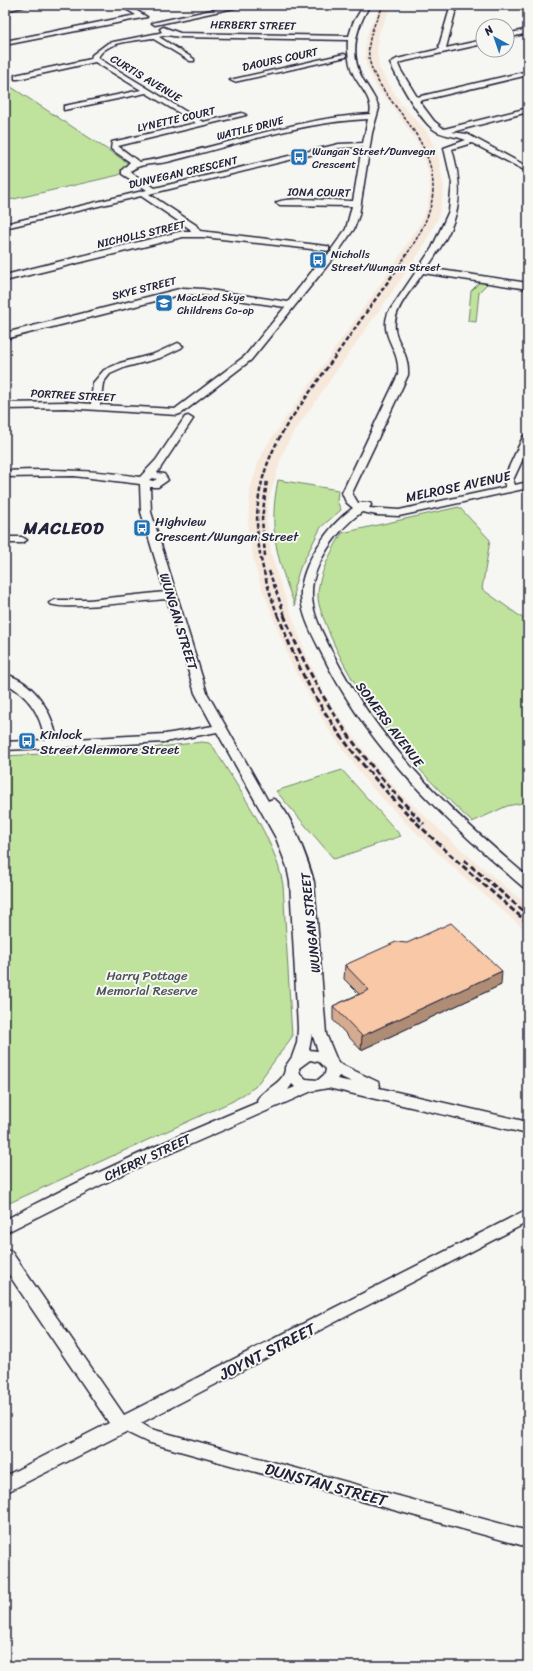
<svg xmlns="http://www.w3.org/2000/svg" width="533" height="1671" font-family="Sriracha,sans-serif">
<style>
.built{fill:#f7e8dc}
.green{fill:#bfe39d;stroke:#70826c}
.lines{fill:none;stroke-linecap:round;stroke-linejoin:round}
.minor-casing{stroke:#22223b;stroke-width:3}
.minor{fill:#f6f6f2;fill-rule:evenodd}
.rail-far2{stroke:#22223b;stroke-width:1.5;stroke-dasharray:3.5 1.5;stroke-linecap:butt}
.rail-far1{stroke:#22223b;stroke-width:2.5;stroke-dasharray:4.5 2.5;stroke-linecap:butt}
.rail{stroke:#22223b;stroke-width:3;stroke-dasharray:6 3;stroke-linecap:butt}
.wall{fill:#d5ac90;stroke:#22223b}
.shaded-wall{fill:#ae8c75;stroke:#22223b}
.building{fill:#f8c8a7;stroke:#22223b}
.labels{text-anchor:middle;stroke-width:4;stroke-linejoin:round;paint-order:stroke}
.far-street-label{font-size:11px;fill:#22223b;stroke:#f6f6f2}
.far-poi-label{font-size:11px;fill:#22223b;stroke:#f6f6f2;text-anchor:start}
.street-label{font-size:13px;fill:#22223b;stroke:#f6f6f2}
.poi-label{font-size:13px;fill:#22223b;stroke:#f6f6f2;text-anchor:start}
.park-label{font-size:13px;fill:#495254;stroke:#f6f6f2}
.near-street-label{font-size:16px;fill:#22223b;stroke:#f6f6f2}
.district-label{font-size:17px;font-weight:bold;letter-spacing:1px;fill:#22223b;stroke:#f6f6f2}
</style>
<rect width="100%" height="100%" fill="#f6f6f2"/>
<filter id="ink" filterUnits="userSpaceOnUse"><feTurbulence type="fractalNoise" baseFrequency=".025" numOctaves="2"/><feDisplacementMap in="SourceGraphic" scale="8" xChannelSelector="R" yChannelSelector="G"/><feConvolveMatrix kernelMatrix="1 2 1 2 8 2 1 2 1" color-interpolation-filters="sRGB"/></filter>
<g filter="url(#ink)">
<path class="built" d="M381 5H392L379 32 377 51 379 68 401 104 392 105 377 88 366 64 365 52 366 39 369 29Z
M402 105 427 132 438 155 444 189 438 218 420 252 291 436 282 455 269 499 267 521 271 553 277 574 305 652 325 696 338 715 371 760 402 795 457 846 528 906V932L466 879 408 825 368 783 329 730 291 664 262 588 255 566 248 530 250 489 259 461 267 445 398 259 422 220 428 204 430 189 428 170 418 143 392 106Z"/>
<path class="green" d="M5 83 128 163 119 175 5 201Z
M480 282 487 284 479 292 476 322 468 321 471 291Z
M278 480 338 490 337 501 341 510 321 527 300 568 294 587 295 606C277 559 268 530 278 480Z
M459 507 490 540 482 589 528 622V802L507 806 472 822C415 769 361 707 330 635 326 623 319 610 318 598 317 576 332 551 342 533Z
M202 742 209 743 214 748C238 789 275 838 283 885L292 1037 255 1087 233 1101 5 1205V756L151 748Z
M342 770 401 836 334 859 276 791Z"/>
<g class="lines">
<defs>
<path id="minor" d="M17 5H31L5 11V7Z
M119 5H127L147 17 5 45V41L136 15Z
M235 5H248L155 25 152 23Z
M364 5H370C356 28 349 53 362 78 368 88 375 97 379 108L372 133 359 215 354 229 338 252H335V256L251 360 182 413 177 415 66 408 5 409V403L66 402 91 404 93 383 104 370 120 363 154 354 178 343 183 346 181 348 160 358 126 367 110 374 103 383 100 405 175 409 245 356 285 307 203 295 183 294 5 339V333L183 288 203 289 288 302 320 261 332 251 331 250 346 229 352 206 280 205 276 203C283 196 340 201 353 201L362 147 339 148 149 194 196 225 200 231 326 246 329 247V251L204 237H183L5 281V275L183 231H191L190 229 141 196 5 228V224L147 190 122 174V170L130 162 111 149 112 142 196 123 146 93 64 110V106L141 90 95 62 18 79H15V75L91 59 92 55 108 43 159 33 162 32 160 29 163 27 180 33 349 36 353 23ZM166 35 180 37 348 40C347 49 349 63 352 71 357 85 374 98 370 114 291 118 217 150 139 162L118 146 246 115 242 113 203 122 98 58C105 41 136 41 152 38L190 61H194V59L159 37ZM368 119 363 143 339 144 155 188 130 172C139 162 158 165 171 161 235 145 301 122 368 119Z
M451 5H457L446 48 483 40V44L401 62 398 64 400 69 417 97 528 71V75L419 101 434 121 444 129 528 108V112L452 132 467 134 528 167V172L472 143 452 149C467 202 457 224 427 268L528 283V289L423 273C412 290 387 314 397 337 403 351 409 359 408 375L352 493 358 503H370L371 505 369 508 399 510 506 487 503 480 523 437 528 434V448L513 480 515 485 528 482V488L399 516 377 515 362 512C339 527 312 565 312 592 311 613 323 634 332 652 379 745 450 811 528 877V888L523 887C445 820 369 750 323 656 314 638 302 617 301 597 299 567 329 524 353 508L346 502 342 493 398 375C401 348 379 338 388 313L432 248 449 211 452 183 444 148 466 140C456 136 445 136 436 131 421 123 398 79 390 63L397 59 440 49 439 46Z
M528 29V33L507 38V34Z
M344 54 346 55V57L234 82 230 80Z
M188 416 193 419 157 473 164 474 168 480 158 487H150L151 512 207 693 268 801 273 799C288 803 310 866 314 882L326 1034 338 1063 378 1082 380 1086 379 1088 528 1122V1134L328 1088 312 1091 123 1174 5 1233V1220C87 1175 173 1138 259 1102L257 1100C264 1088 286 1083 285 1067L292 1057 297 1043 298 1028 290 882 287 867 276 838 217 732 165 742 5 750V742L45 740C40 713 29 696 5 683V674C35 682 52 711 57 740L165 734 213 726 195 693 167 599C150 600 57 612 49 603L55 600H89L165 592 141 512 140 484 74 476 5 477V471C50 469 95 470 140 477L156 460 185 417ZM152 478 157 479 153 481 149 480ZM312 1034 318 1051 309 1050ZM310 1060 319 1062 326 1069 325 1074 318 1080 306 1079 300 1074 299 1068ZM339 1076 352 1082 337 1079ZM292 1084 295 1087 288 1090Z
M5 537H22L27 540 22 543H5Z
M528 1209V1222L141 1423 151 1429 528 1531V1547L147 1442 126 1432 5 1493V1476L109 1423 5 1269V1250L11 1251 124 1415Z"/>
</defs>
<use href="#minor" class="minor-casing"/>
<use href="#minor" class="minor"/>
<path class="rail-far2" d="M384 5C375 21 367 39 369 57 371 74 383 89 393 103 413 128 434 155 433 190 432 218 414 244 398 267"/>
<path class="rail-far1" d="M265 556 262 519 267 480
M269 571 285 616
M278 616C251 544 246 490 288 423L399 266"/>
<path class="rail" d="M278 615C287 638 296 662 308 684 361 781 446 852 528 923
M284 615C317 699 361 760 424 824
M464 860 528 915"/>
</g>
<path class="wall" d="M345 965 501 985 361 1050 333 1020V1006L359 994 344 979Z"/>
<path class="shaded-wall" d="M502 971 501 985 361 1050 362 1036Z"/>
<path class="building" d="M451 923 502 971 362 1036 333 1006 369 990 345 965 396 942 407 943Z"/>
</g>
<defs>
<symbol id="bus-square" viewBox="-11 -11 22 22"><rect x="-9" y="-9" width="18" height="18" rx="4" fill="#1f6fb2" stroke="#f6f6f2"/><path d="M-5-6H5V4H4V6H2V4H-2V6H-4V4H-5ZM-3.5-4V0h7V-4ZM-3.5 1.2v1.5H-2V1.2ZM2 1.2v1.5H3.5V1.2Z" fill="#fff"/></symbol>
<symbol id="school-square" viewBox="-11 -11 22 22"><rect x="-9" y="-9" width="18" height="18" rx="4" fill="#1f6fb2" stroke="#f6f6f2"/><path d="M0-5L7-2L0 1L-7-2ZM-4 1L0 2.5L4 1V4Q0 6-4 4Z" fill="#fff"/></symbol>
</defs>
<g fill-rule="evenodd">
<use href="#bus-square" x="289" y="147" width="20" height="20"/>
<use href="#bus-square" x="308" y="250" width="20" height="20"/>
<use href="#school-square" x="154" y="293" width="20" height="20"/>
<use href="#bus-square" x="132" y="518" width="20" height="20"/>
<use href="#bus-square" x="17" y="731" width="20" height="20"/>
</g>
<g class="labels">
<g class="far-street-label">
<text transform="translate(253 25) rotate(1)" y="4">HERBERT STREET</text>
<text transform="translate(280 59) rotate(-12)" y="4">DAOURS COURT</text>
<text transform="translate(146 78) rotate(31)" y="4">CURTIS AVENUE</text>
<text transform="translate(176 119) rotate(-13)" y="4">LYNETTE COURT</text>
<text transform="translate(250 128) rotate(-14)" y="4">WATTLE DRIVE</text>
<text transform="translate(183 172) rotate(-13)" y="4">DUNVEGAN CRESCENT</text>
<text transform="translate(319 192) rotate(1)" y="4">IONA COURT</text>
<text transform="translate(141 234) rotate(-13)" y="4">NICHOLLS STREET</text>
<text transform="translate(144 288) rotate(-14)" y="4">SKYE STREET</text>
<text transform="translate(73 395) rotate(3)" y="4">PORTREE STREET</text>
</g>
<g class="far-poi-label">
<text x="312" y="155">Wungan Street/Dunvegan<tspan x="312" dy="13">Crescent</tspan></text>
<text x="331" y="258">Nicholls<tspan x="331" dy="13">Street/Wungan Street</tspan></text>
<text x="177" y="301">MacLeod Skye<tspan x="177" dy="13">Childrens Co-op</tspan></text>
</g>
<g class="street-label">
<text transform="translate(458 486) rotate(-12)" y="5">MELROSE AVENUE</text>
<text transform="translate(179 621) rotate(73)" y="5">WUNGAN STREET</text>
<text transform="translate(390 724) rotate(53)" y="5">SOMERS AVENUE</text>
<text transform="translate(310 923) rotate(-96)" y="5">WUNGAN STREET</text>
<text transform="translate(147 1157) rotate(-25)" y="5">CHERRY STREET</text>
</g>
<g class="poi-label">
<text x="155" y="526">Highview<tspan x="155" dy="15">Crescent/Wungan Street</tspan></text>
<text x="40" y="739">Kinlock<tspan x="40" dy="15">Street/Glenmore Street</tspan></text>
</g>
<g class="park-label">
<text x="147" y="980">Harry Pottage<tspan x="147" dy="15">Memorial Reserve</tspan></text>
</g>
<g class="near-street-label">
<text transform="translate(267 1351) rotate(-27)" y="6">JOYNT STREET</text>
<text transform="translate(326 1484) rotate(15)" y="6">DUNSTAN STREET</text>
</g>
<g class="district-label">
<text x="64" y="534">MACLEOD</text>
</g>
</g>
<rect width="533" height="1671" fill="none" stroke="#f6f6f2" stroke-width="20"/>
<rect x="10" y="10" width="513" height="1651" fill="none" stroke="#22223b" stroke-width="1.5" filter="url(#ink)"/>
<g transform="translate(495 38) rotate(320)"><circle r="19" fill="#f6f6f2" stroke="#a1a1a9"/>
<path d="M0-3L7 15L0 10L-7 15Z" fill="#1f6fb2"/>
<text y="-6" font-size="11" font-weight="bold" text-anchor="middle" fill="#22223b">N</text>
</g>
</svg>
